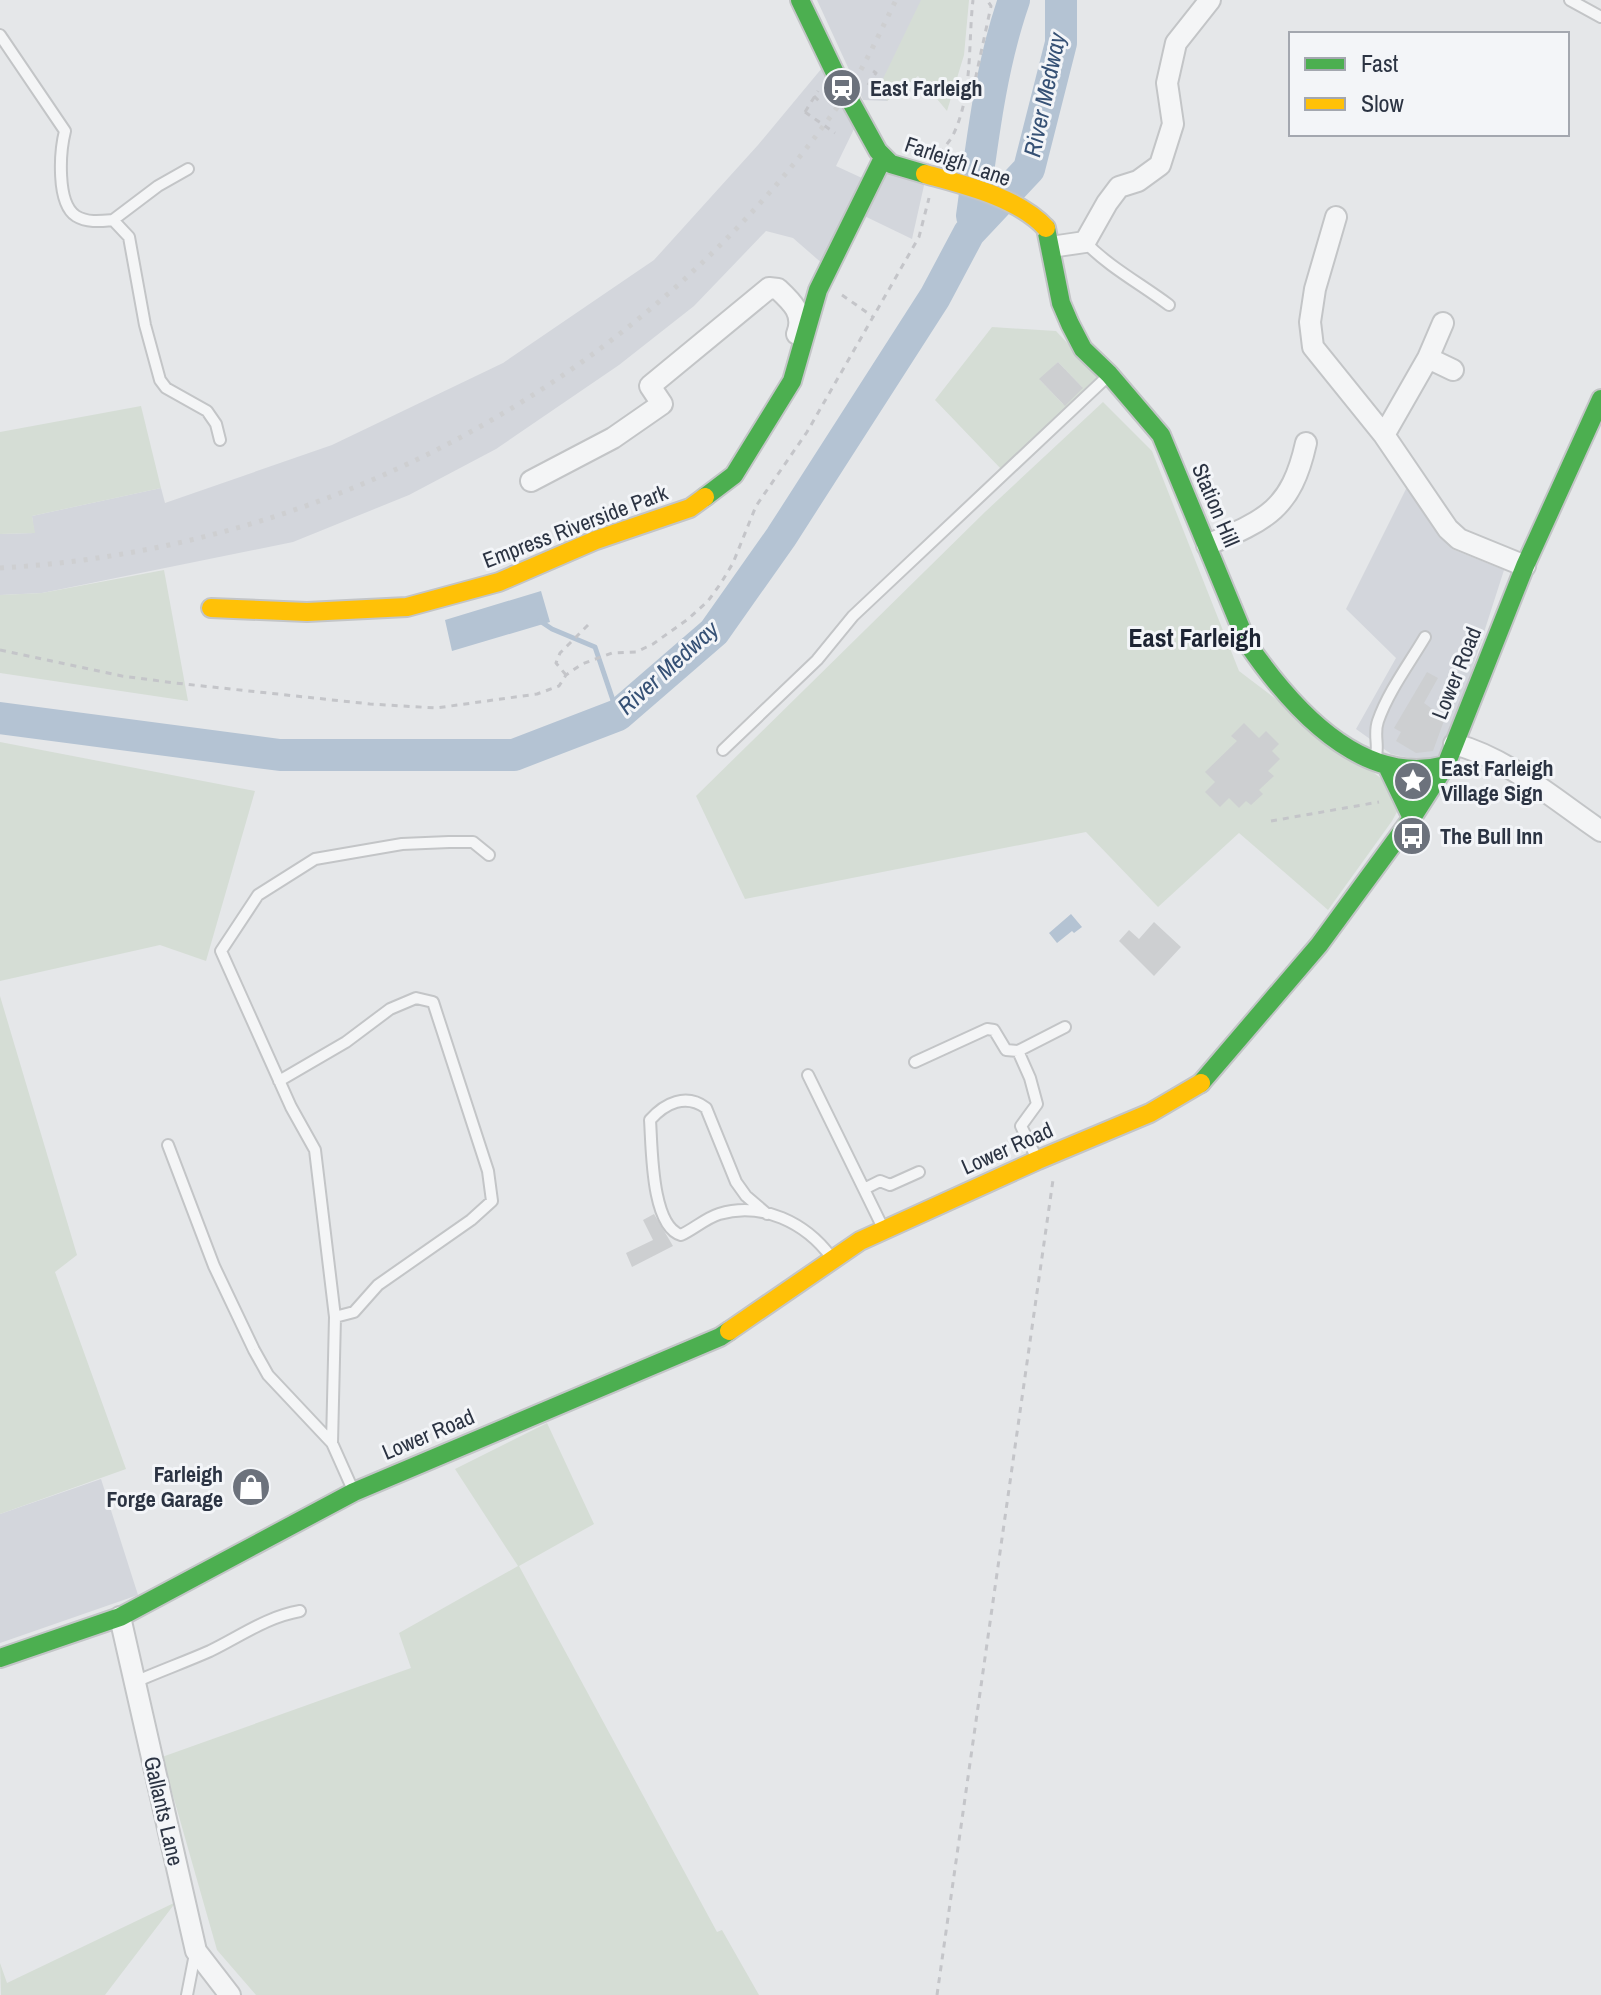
<svg xmlns="http://www.w3.org/2000/svg" width="1601" height="1995" font-family="'Archivo Narrow',sans-serif">
<style>
.built{fill:#d3d6dc}
.green{fill:#d5ddd5;fill-rule:evenodd}
.water{fill:#b4c3d3}
.lines{fill:none;stroke-linecap:round;stroke-linejoin:round}
.stream{stroke:#b4c3d3;stroke-width:5}
.river{stroke:#b4c3d3;stroke-width:32}
.building{fill:#cdcfd1}
.lane-casing{stroke:#c3c5c7;stroke-width:14}
.street-casing{stroke:#c3c5c7;stroke-width:24}
.fast-casing{stroke:#c3c5c7;stroke-width:22}
.slow-casing{stroke:#c3c5c7;stroke-width:22}
.path{stroke:#c4c5c9;stroke-width:3;stroke-dasharray:6 6;stroke-linecap:butt}
.lane{stroke:#f4f5f6;stroke-width:10}
.street{stroke:#f4f5f6;stroke-width:20}
.fast{stroke:#4caf50;stroke-width:18}
.slow{stroke:#ffc107;stroke-width:18}
.rail{stroke:#cecfd1;stroke-width:5;stroke-dasharray:4 8;stroke-linecap:butt}
.slow-bridge-casing{stroke:#c3c5c7;stroke-width:22;stroke-linecap:butt}
.path-bridge{stroke:#c4c5c9;stroke-width:3;stroke-dasharray:6 6;stroke-linecap:butt}
.slow-bridge{stroke:#ffc107;stroke-width:18}
.labels{text-anchor:middle;stroke-width:6;stroke-linejoin:round;paint-order:stroke}
.poi-label{font-size:22px;font-weight:bold;fill:#2b3342;stroke:#f3f5f8;text-anchor:start}
.street-label{font-size:22px;fill:#2b3342;stroke:#f3f5f8}
.water-label{font-size:24px;font-style:italic;fill:#365175;stroke:#f3f5f8}
.quarter-label{font-size:26px;font-weight:bold;fill:#1d2433;stroke:#f3f5f8}
</style>
<rect width="100%" height="100%" fill="#e5e7e9"/>
<path class="built" d="M817 0H950L917 76 887 101 863 100Z
M822 68 854 129 836 166 862 178 889 173 925 181 912 239 854 211 824 265 793 238 766 231 694 306 619 365 496 449 409 495 293 542 42 593 0 595V534L34 533 32 516 161 488 165 503 332 445 503 363 654 260 758 145Z
M1407 487 1452 549 1504 570 1452 732 1434 763 1391 754 1356 729 1396 658 1346 609Z
M101 1479 138 1595 0 1643V1514Z"/>
<path class="green" d="M921 0H969L964 55 947 111 918 76 887 101 879 87Z
M992 327 1056 331 1098 376 1002 470 935 400ZM1058 362 1082 387 1063 404 1040 380Z
M1103 402 1152 451 1239 671 1394 788 1398 810 1392 821 1328 910 1239 833 1158 907 1086 832 745 899 696 796 985 512Z
M141 406 161 488 32 516 35 533 0 534V432Z
M164 570 188 701 0 673V595L42 593Z
M0 742 255 791 206 961 160 945 0 981Z
M0 996 77 1255 55 1272 126 1469 0 1514Z
M547 1423 594 1524 519 1566 717 1932 722 1930 759 1995H256L217 1950 162 1757 411 1668 399 1633 518 1566 455 1469Z
M176 1902 105 1995H1L0 1963 7 1983Z"/>
<path class="water" d="M541 591 550 622 452 651 445 620Z
M1071 914 1082 927 1074 933 1072 931 1057 943 1049 933Z"/>
<g class="lines">
<path class="stream" d="M540 621 552 629 595 647 618 715"/>
<path class="river" d="M972 216C982 144 990 69 1014 0
M0 718 280 755H514L618 715 714 632 781 537 935 297 969 233 1029 169 1061 43V0"/>
</g>
<path class="building" d="M1058 362 1083 388 1065 406 1039 379Z
M1427 672 1438 678 1424 703 1445 718 1433 751 1416 753 1396 741 1401 732 1394 728Z
M1244 723 1259 738 1266 731 1279 744 1272 751 1280 759 1268 771 1274 776 1259 790 1263 794 1251 805 1246 801 1239 808 1229 798 1220 807 1205 792 1215 782 1205 772 1237 741 1231 736Z
M1154 922 1181 947 1154 976 1119 941 1129 930 1139 939Z
M654 1214 673 1246 632 1267 626 1253 653 1240 643 1220Z"/>
<g class="lines">
<defs>
<path id="lane" d="M1570 0 1601 17
M0 35 65 131C60 151 56 203 76 216 87 223 102 221 113 220L129 237 145 325 160 380 166 388 207 411 216 424 220 440
M113 220 158 186 188 169
M1085 242C1109 267 1141 284 1169 305
M723 750 817 660 853 616 1108 376
M1375 759C1380 747 1373 735 1378 721 1388 692 1409 664 1425 637
M915 1062 987 1029 994 1030 1006 1050 1018 1051
M808 1075 883 1228
M279 1081 346 1042 390 1009 416 998 433 1002 488 1171 492 1201 471 1220 378 1285 354 1312 335 1317
M168 1145 214 1266 254 1350 268 1375 332 1443 353 1490
M1037 1159 1021 1126 1037 1104 1030 1078 1018 1051 1065 1027
M864 1189 880 1181 890 1185 919 1172
M767 1214 746 1196 736 1182 706 1108C686 1093 665 1103 650 1120 652 1147 651 1226 681 1235 694 1229 706 1218 719 1214 762 1201 806 1223 831 1257
M332 1443 335 1317 315 1150 291 1107 221 951 258 895 315 859 402 844 449 842H473L489 855
M135 1682C160 1671 185 1662 210 1651 241 1636 266 1617 300 1611
M187 1995 195 1954"/>
<path id="street" d="M1336 217 1315 289 1310 322 1313 347 1384 435
M1051 247 1085 242 1107 203 1119 187 1138 181 1160 165 1173 124 1167 83 1176 43 1210 0
M1443 323 1428 358 1384 435 1448 529 1459 539 1525 566
M1428 358 1453 370
M531 481 613 438 662 404 650 386 769 288 778 289C792 302 805 314 797 334
M1207 545C1266 520 1291 510 1306 443
M1454 744C1508 758 1555 800 1601 831
M120 1617 196 1951 230 1995"/>
<path id="fast" d="M800 0 835 73 878 151 891 164 925 174
M1046 228 1061 303 1070 324 1083 349 1109 374 1161 435 1247 643C1290 706 1361 788 1446 765
M705 497 734 475 792 381 818 290 883 158
M1387 766 1412 818
M1201 1083 1319 945 1412 818 1446 765 1525 566 1601 399
M0 1658 120 1617 354 1492 720 1337 729 1331"/>
<path id="slow" d="M211 608 307 612 407 607 499 582 596 540 690 508 705 497
M729 1331 860 1241 1038 1160 1150 1113 1201 1083"/>
</defs>
<use href="#lane" class="lane-casing"/>
<use href="#street" class="street-casing"/>
<use href="#fast" class="fast-casing"/>
<use href="#slow" class="slow-casing"/>
<path class="path" d="M868 85 876 73 869 68
M973 90 991 6 987 0
M814 96 820 102
M805 112 818 91
M940 154C944 147 951 140 954 133 973 92 968 43 973 0
M842 295 872 316
M0 650 122 676 175 683 370 704 436 708 537 694 559 686 566 675 582 664 612 653 636 652 653 644 688 619 708 601 721 583 733 563 756 506 807 432 919 237 929 198
M566 675 556 663 560 653 590 623
M1271 821 1379 802
M937 1995 1053 1180"/>
<use href="#lane" class="lane"/>
<use href="#street" class="street"/>
<use href="#fast" class="fast"/>
<use href="#slow" class="slow"/>
<path class="rail" d="M0 568C336 549 654 372 845 96 865 66 880 32 896 0"/>
<defs>
<path id="slow-bridge" d="M925 174C965 185 1017 197 1046 228"/>
</defs>
<use href="#slow-bridge" class="slow-bridge-casing"/>
<path class="path-bridge" d="M805 112 835 133"/>
<use href="#slow-bridge" class="slow-bridge"/>
</g>
<defs>
<symbol id="station-disc" viewBox="-11 -11 22 22"><circle r="9.5" fill="#6c727c" stroke="#f3f5f8"/><path d="M-3-6H3Q5-6 5-4V2Q5 4 3 4L4.5 6H3L1.5 4h-3L-3 6H-4.5L-3 4Q-5 4-5 2V-4Q-5-6-3-6ZM-3.5-4v3h7v-3ZM-3.5 1v1.5H-2V1ZM2 1v1.5H3.5V1Z" fill="#fff"/></symbol>
<symbol id="sight-disc" viewBox="-11 -11 22 22"><circle r="9.5" fill="#6c727c" stroke="#f3f5f8"/><path d="M0-6L1.8-2.2L6-1.7L2.9 1.2L3.7 5.4L0 3.3L-3.7 5.4L-2.9 1.2L-6-1.7L-1.8-2.2Z" fill="#fff"/></symbol>
<symbol id="bus-disc" viewBox="-11 -11 22 22"><circle r="9.5" fill="#6c727c" stroke="#f3f5f8"/><path d="M-5-6H5V4H4V6H2V4H-2V6H-4V4H-5ZM-3.5-4V0h7V-4ZM-3.5 1.2v1.5H-2V1.2ZM2 1.2v1.5H3.5V1.2Z" fill="#fff"/></symbol>
<symbol id="shop-disc" viewBox="-11 -11 22 22"><circle r="9.5" fill="#6c727c" stroke="#f3f5f8"/><path d="M-5-2.5h2.3a2.7 3.5 0 0 1 5.4 0H5L5.5 6h-11ZM-1.5-2.5h3a1.5 2.3 0 0 0-3 0Z" fill="#fff"/></symbol>
</defs>
<g fill-rule="evenodd">
<use href="#station-disc" x="820" y="66" width="44" height="44"/>
<use href="#sight-disc" x="1391" y="759" width="44" height="44"/>
<use href="#bus-disc" x="1390" y="814" width="44" height="44"/>
<use href="#shop-disc" x="229" y="1465" width="44" height="44"/>
</g>
<g class="labels">
<g class="poi-label">
<text x="870" y="96">East Farleigh</text>
<text x="1441" y="776">East Farleigh<tspan x="1441" dy="25">Village Sign</tspan></text>
<text x="1440" y="844">The Bull Inn</text>
<text x="223" y="1482" text-anchor="end">Farleigh<tspan x="223" dy="25">Forge Garage</tspan></text>
</g>
<g class="street-label">
<text transform="translate(958 161) rotate(19)" y="8">Farleigh Lane</text>
<text transform="translate(1216 505) rotate(67)" y="8">Station Hill</text>
<text transform="translate(575 526) rotate(-21)" y="8">Empress Riverside Park</text>
<text transform="translate(1456 673) rotate(-68)" y="8">Lower Road</text>
<text transform="translate(1007 1148) rotate(-24)" y="8">Lower Road</text>
<text transform="translate(428 1434) rotate(-23)" y="8">Lower Road</text>
<text transform="translate(164 1811) rotate(77)" y="8">Gallants Lane</text>
</g>
<g class="water-label">
<text transform="translate(1045 95) rotate(-78)" y="8">River Medway</text>
<text transform="translate(668 668) rotate(-42)" y="8">River Medway</text>
</g>
<g class="quarter-label">
<text x="1195" y="647">East Farleigh</text>
</g>
</g>
<rect x="1289" y="32" width="280" height="104" fill="#f3f5f8" stroke="#a3a7af" stroke-width="2"/>
<rect x="1305" y="58" width="40" height="12" fill="#4caf50" stroke="#a3a7af" stroke-width="2"/>
<text x="1361" y="72" font-size="24" fill="#2b3342">Fast</text>
<rect x="1305" y="98" width="40" height="12" fill="#ffc107" stroke="#a3a7af" stroke-width="2"/>
<text x="1361" y="112" font-size="24" fill="#2b3342">Slow</text>
</svg>
